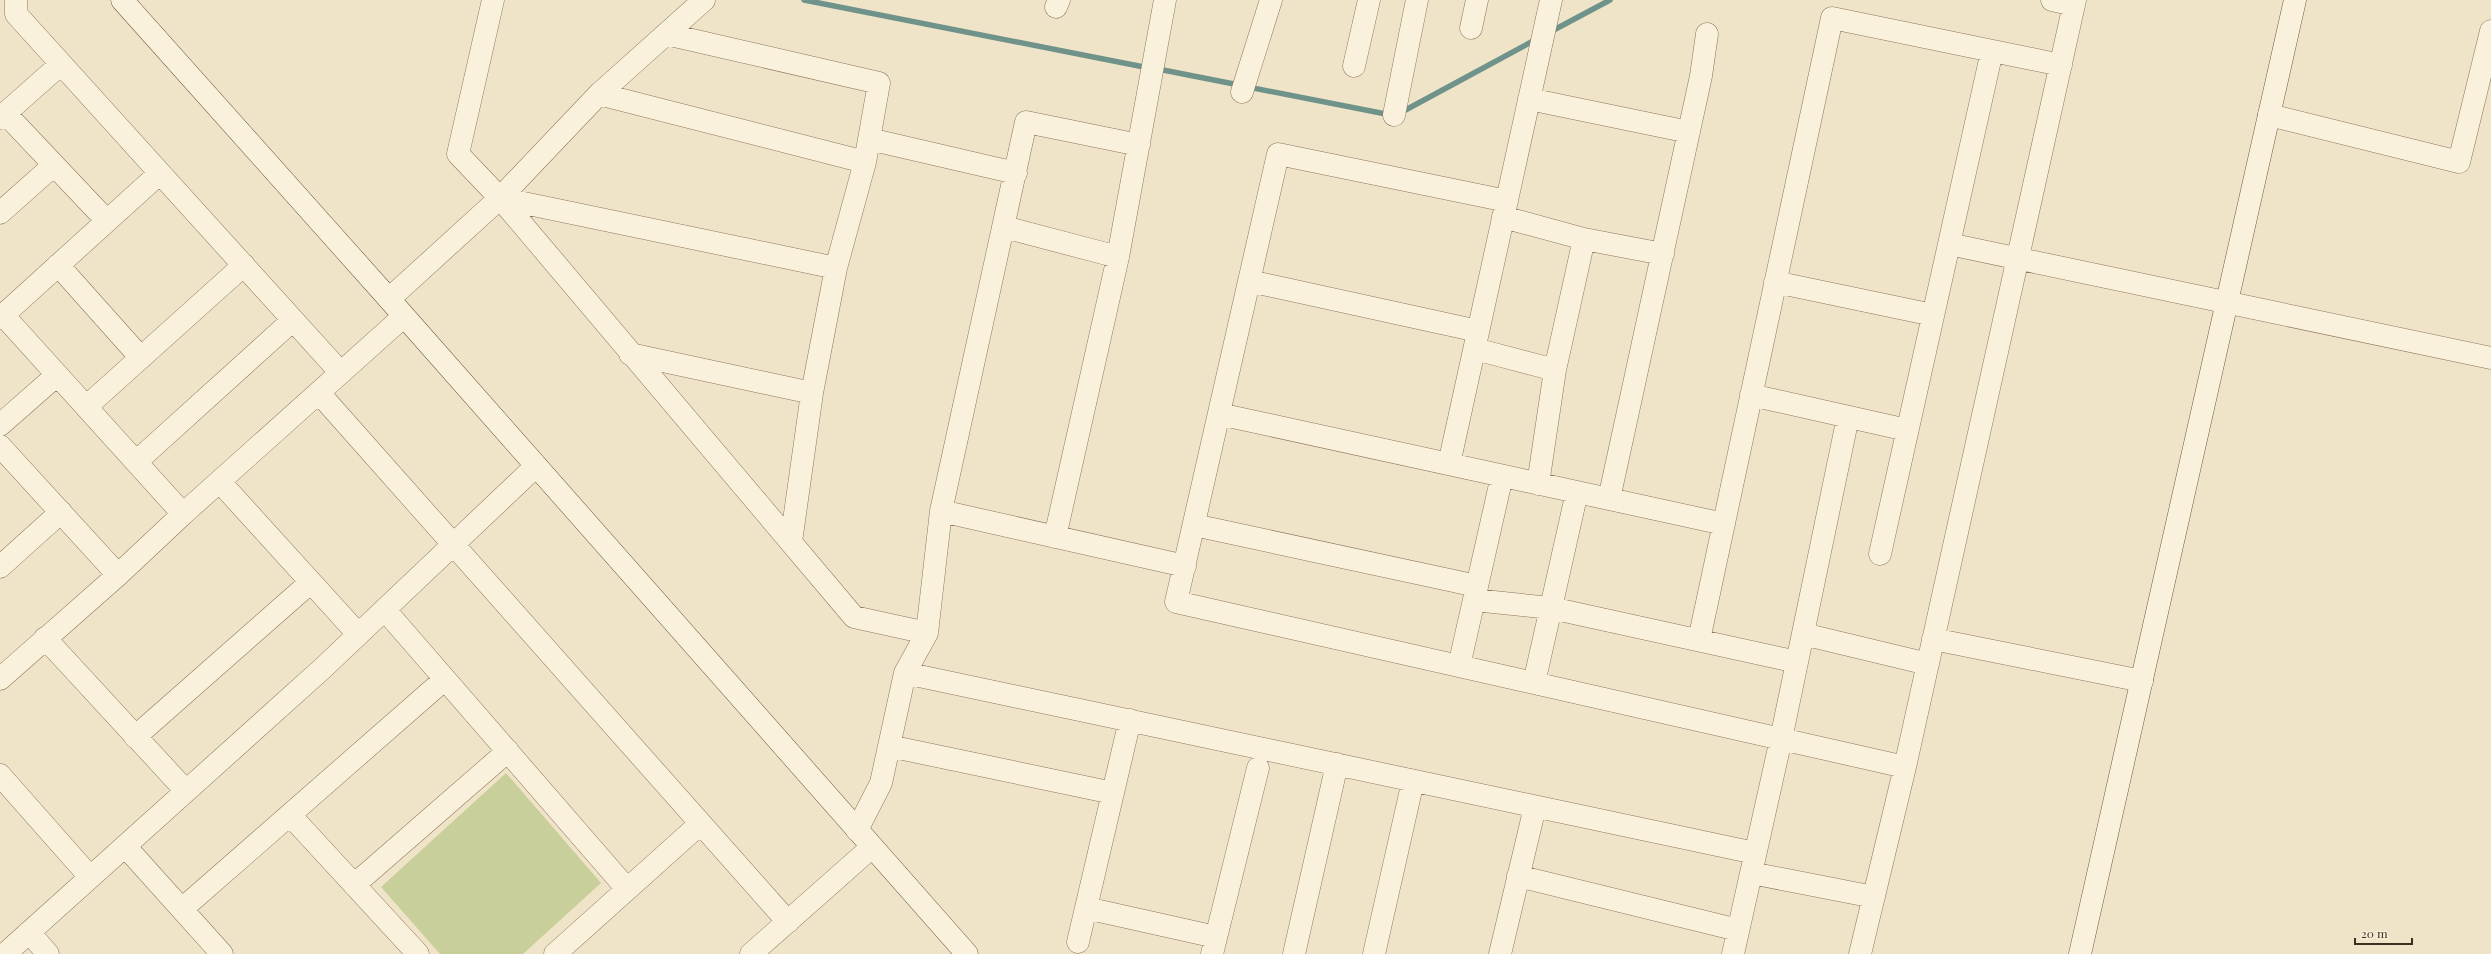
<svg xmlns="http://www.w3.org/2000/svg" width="2491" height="954" font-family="'Playfair Display',serif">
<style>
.green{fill:#c9cf9b}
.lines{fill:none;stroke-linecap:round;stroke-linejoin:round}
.stream{stroke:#6f938a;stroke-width:5.5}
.street-casing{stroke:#8d765c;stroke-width:23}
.secondary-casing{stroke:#6f573f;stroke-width:23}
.street{stroke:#faf1dc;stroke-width:22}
.secondary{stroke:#faf1dc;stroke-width:22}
</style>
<rect width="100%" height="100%" fill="#f0e4c8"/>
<path class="green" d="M506 773 601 883 523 954H440L381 887Z"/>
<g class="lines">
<path class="stream" d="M804 0 1149 68
M1550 32 1610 0
M1158 69 1239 85
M1248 87 1391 115
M1400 113 1535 40"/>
<defs>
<path id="street" d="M16 0V14L341 373
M493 0 458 154 500 198 854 617 927 633
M2052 0 2074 5
M1056 7 1059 0
M1471 28 1477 0
M666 34 879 83 865 162 836 268 812 393 791 542
M1354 66 1369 0
M1242 92 1271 0
M599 94 865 162
M1529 99 1689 132
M5 113 107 221
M1394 115 1417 0
M2269 115 2459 162 2491 31
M0 118 61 64
M869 139 1016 173
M500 198 836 268
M1507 201 1278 154 1176 602 1905 767
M0 213 54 165
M1503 217 1584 239 1663 254
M1004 227 1118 257 1055 537
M1949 244 2491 358
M1118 257 1165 0
M58 265 141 358
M1249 281 1478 331
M1775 282 1933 315
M389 299 500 198 599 94 704 0
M3 315 183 514
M0 318 160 173
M1475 349 1555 370
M630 354 812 393
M319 393 788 922
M1751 395 1907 430
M86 407 244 265
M1219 414 1724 524
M0 425 57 375
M0 446 118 575
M136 462 293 320
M1449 464 1551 0
M220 482 358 634
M1538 484 1555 370 1584 239
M1609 499 1701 76 1707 34
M941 511 1185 566
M1194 525 1477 586
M1880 554 1992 51
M0 567 61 512
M1474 600 1551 608 1797 662
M385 610 627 889
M1803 634 1928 664
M45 638 186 791
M1933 639 2142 681
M1699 640 1832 18 2061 65
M1459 666 1502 476
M905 673 1755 853
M0 679 118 575 183 514 403 317
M1534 683 1577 492
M135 737 311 582
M889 746 1113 793
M0 775 90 877
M290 815 418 954
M857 830 881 783 905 673 927 633 941 511 1026 122 1139 145
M125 846 222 954
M1751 873 1874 897
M1518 876 1738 930
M354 885 508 751
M1086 908 1216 937
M182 909 445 679
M29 932 48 954
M1078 942 1130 720
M5 954 323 668 536 466
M555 954 700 824
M751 954 872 847
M1212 954 1258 768
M1294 954 1337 764
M1374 954 1413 781
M1500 954 1535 807
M1733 954 1781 739 1848 417
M1860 954 1905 767 2075 0"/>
<path id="secondary" d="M122 0 389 299 967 954
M2080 954 2295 0"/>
</defs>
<use href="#street" class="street-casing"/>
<use href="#secondary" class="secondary-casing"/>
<use href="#street" class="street"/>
<use href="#secondary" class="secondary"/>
</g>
<path d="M2355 938v6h57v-6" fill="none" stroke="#3d2e20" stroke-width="2"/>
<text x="2361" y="938" font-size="12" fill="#3d2e20" stroke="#f7eed8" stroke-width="3" paint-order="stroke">20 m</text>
</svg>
